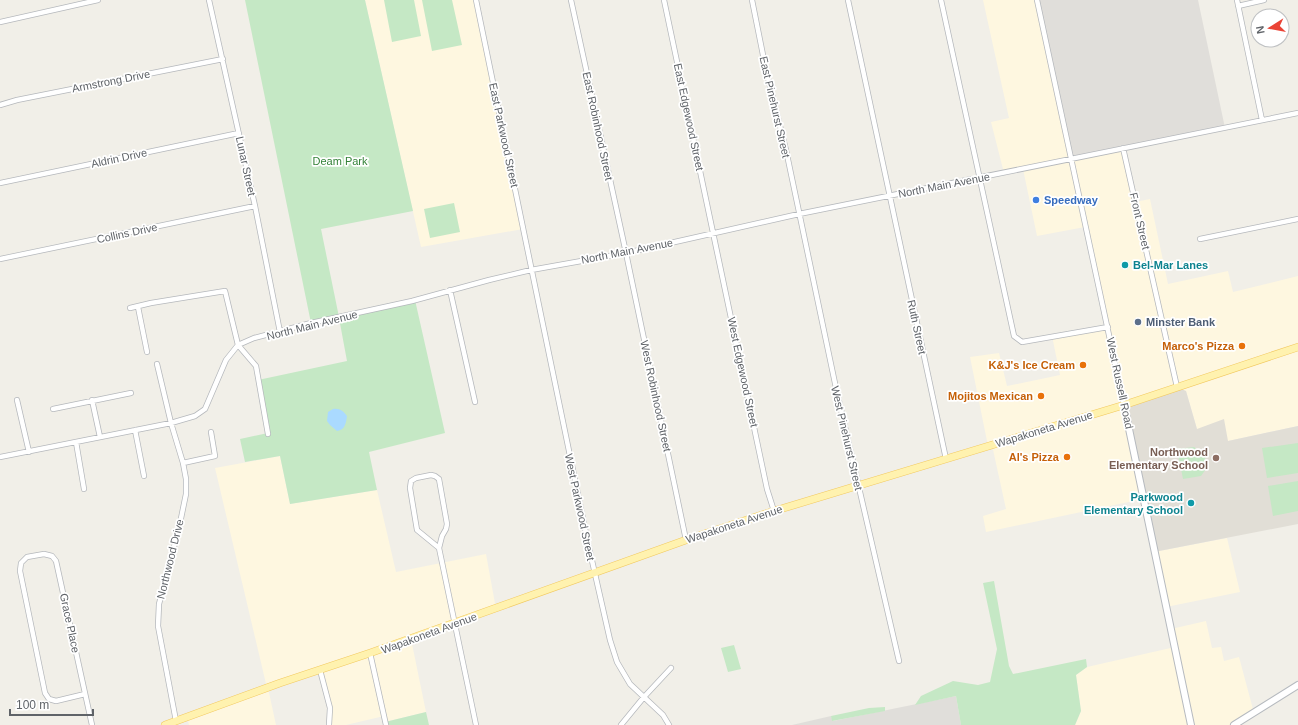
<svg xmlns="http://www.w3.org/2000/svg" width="1298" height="725" font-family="Arial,sans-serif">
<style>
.commercial{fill:#fef7e0}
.industrial{fill:#e0deda}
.education{fill:#e1ded6}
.green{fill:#c5e8c5}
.water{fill:#aadaff}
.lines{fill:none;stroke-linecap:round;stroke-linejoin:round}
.street-casing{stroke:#b5b8bc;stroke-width:6}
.secondary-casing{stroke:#b6babf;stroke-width:8}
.primary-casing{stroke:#f2c960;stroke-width:8}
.street{stroke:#fff;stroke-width:4.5}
.secondary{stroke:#fff;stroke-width:6}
.primary{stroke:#fff2af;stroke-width:7}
.shop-dot{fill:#3f7fe0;stroke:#fff;stroke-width:1.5}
.culture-dot{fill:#0f9aa8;stroke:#fff;stroke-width:1.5}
.service-dot{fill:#5c6f8a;stroke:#fff;stroke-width:1.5}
.food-dot{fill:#e8710a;stroke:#fff;stroke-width:1.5}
.education-dot{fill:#8d6e63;stroke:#fff;stroke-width:1.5}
.labels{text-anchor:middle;stroke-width:3.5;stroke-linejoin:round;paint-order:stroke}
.street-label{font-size:11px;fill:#5f6368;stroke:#fff}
.park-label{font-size:11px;fill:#348238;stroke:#fff}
.shop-label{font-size:11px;font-weight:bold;fill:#366cbe;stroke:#fff;text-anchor:start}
.culture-label{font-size:11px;font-weight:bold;fill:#0d838f;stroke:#fff;text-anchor:start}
.service-label{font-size:11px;font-weight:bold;fill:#4e5e75;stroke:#fff;text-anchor:start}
.food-label{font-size:11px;font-weight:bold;fill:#c56008;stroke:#fff;text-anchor:end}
.education-label{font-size:11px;font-weight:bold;fill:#785e54;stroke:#fff;text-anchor:end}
</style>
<rect width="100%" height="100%" fill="#f1efe8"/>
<path class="commercial" d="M365 0H476L523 229 421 247Z
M983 0H1037L1123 148 1135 202 1150 199 1168 284 1228 271 1233 292 1298 276V426L1228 441 1197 429 1186 391 1143 499 986 532 983 516 1006 509 992 445 988 446 970 357 999 353 1007 386 1060 375 1052 336 1108 326 1085 227 1037 236 1023 169 1004 173 991 122 1009 118Z
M280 456 290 504 377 490 396 572 486 554 496 609 411 639 426 712 385 722 384 716 346 725H329L330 708 320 670 268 688 276 725H189L187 717 267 688 215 468Z
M1227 538 1240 592 1166 607 1154 552Z
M1206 621 1212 648 1221 647 1224 661 1239 657 1254 713 1234 725H1075L1081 711 1076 675 1087 667 1175 647 1171 629Z"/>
<path class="industrial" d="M1037 0H1198L1225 128 1070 159Z
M956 696 961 725H792L831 716 833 721Z"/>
<path class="education" d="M1177 387 1186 391 1197 429 1224 419 1228 441 1298 426V524L1154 552 1124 405Z"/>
<path class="green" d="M245 0H365L413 211 321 229 339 317 415 300 445 433 369 452 377 490 290 504 280 456 245 462 240 439 268 433 258 380 347 361 339 318 311 323Z
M384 0H414L421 36 392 42Z
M422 0H452L462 45 432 51Z
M454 203 460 232 430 238 424 209Z
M1298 443V473L1267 478 1262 448Z
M1194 447 1205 455 1206 469 1201 476 1183 479 1177 449Z
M1298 481V511L1273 516 1268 486Z
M994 581 1009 666 1013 674 1086 659 1087 667 1076 675 1081 711 1075 725H961L956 696 915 705 921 696 953 681 978 685 990 682 997 649 983 583Z
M734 645 741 669 728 672 721 648Z
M885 707V711L832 721 831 716 869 708Z
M426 712 429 725H386L385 722Z"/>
<path class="water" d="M333 409C340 408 343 411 347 416 346 423 345 430 337 431L330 425 327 421 328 412Z"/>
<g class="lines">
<defs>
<path id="street" d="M209 0 255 206 280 332
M476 0 588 543 610 640 617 662 630 684 663 715 669 725
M571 0 626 253 686 540
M664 0 767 489 774 511
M752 0 766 70 786 150 836 388 899 661
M848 0 946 459
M941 0 1014 336 1022 342 1108 327
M1037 0 1124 405
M1237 0 1262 120
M1238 6 1264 0
M0 22 98 0
M0 105 17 100 223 59
M1123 148 1177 387
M0 183 239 133
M1200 239 1298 219
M0 259 255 206
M450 290 475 402
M138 307 147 352
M130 308 151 303 225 291 238 345 256 366 268 434
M157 364 171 423 183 463 186 479V494L179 528 159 604 158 626 176 721
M17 400 29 452
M92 400 100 437
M53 409 131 393
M135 430 144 476
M76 442 84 489
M0 457 171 423 195 416 205 409 226 360 238 345 254 338 311 323 412 301 489 280 531 270 626 253 799 214 1298 113
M183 463 215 456 211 432
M439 548 417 530 410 488 411 481 416 478 431 475 435 476 439 479 447 524 446 529 442 536 439 548 476 725
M370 653 386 725
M320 670 330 708 329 725
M85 694 56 701 49 699 45 693 20 571 21 563 27 557 44 554 52 556 56 561 92 725
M621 725 644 697 671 668"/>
<path id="secondary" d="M1124 405 1191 725
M1234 725 1298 685"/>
<path id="primary" d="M165 725 280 683 370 653 686 540 774 511 1124 405 1298 347"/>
</defs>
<use href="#street" class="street-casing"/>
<use href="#secondary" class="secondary-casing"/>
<use href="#primary" class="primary-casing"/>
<use href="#street" class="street"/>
<use href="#secondary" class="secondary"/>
<use href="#primary" class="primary"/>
</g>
<circle class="shop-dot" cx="1036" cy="200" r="4"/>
<g class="culture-dot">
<circle cx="1125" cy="265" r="4"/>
<circle cx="1191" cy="503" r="4"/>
</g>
<circle class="service-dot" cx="1138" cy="322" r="4"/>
<g class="food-dot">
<circle cx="1242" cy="346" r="4"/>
<circle cx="1083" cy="365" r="4"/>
<circle cx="1041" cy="396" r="4"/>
<circle cx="1067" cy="457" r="4"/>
</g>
<circle class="education-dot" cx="1216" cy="458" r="4"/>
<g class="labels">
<g class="street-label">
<text transform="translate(111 81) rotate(-11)" y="4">Armstrong Drive</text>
<text transform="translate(775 107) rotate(77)" y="4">East Pinehurst Street</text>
<text transform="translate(689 117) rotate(78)" y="4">East Edgewood Street</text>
<text transform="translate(598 126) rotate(78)" y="4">East Robinhood Street</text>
<text transform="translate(504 135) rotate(78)" y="4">East Parkwood Street</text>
<text transform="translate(119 158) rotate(-12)" y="4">Aldrin Drive</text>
<text transform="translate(246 166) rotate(78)" y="4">Lunar Street</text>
<text transform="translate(944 185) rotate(-11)" y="4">North Main Avenue</text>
<text transform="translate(1140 221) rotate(77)" y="4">Front Street</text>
<text transform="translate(127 233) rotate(-12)" y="4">Collins Drive</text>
<text transform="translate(627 251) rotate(-11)" y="4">North Main Avenue</text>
<text transform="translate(312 325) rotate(-14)" y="4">North Main Avenue</text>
<text transform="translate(917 327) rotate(78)" y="4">Ruth Street</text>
<text transform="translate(743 372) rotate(78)" y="4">West Edgewood Street</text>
<text transform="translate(1120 383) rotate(78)" y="4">West Russell Road</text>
<text transform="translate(656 396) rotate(78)" y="4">West Robinhood Street</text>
<text transform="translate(1044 429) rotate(-17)" y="4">Wapakoneta Avenue</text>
<text transform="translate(847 438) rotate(77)" y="4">West Pinehurst Street</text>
<text transform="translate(580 507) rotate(78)" y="4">West Parkwood Street</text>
<text transform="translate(734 524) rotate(-18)" y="4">Wapakoneta Avenue</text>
<text transform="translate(170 559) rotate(-76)" y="4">Northwood Drive</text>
<text transform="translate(70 623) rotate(78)" y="4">Grace Place</text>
<text transform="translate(429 633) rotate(-20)" y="4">Wapakoneta Avenue</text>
</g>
<g class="park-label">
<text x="340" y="165">Deam Park</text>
</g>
<g class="shop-label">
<text x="1044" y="204">Speedway</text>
</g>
<g class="culture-label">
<text x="1133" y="269">Bel-Mar Lanes</text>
<text x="1183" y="501" text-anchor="end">Parkwood<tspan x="1183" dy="13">Elementary School</tspan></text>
</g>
<g class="service-label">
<text x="1146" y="326">Minster Bank</text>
</g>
<g class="food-label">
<text x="1234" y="350">Marco's Pizza</text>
<text x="1075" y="369">K&amp;J's Ice Cream</text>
<text x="1033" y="400">Mojitos Mexican</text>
<text x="1059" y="461">Al's Pizza</text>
</g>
<g class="education-label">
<text x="1208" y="456">Northwood<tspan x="1208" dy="13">Elementary School</tspan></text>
</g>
</g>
<g transform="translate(1270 28) rotate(259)"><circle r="19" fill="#ffffff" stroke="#bfc1c3"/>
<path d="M0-3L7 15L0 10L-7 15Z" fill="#ea4335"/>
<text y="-6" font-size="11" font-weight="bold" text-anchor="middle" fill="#5f6368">N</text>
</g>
<path d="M10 709v6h83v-6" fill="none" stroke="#5f6368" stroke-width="2"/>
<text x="16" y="709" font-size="12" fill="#5f6368" stroke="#ffffff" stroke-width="3" paint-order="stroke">100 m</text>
</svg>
